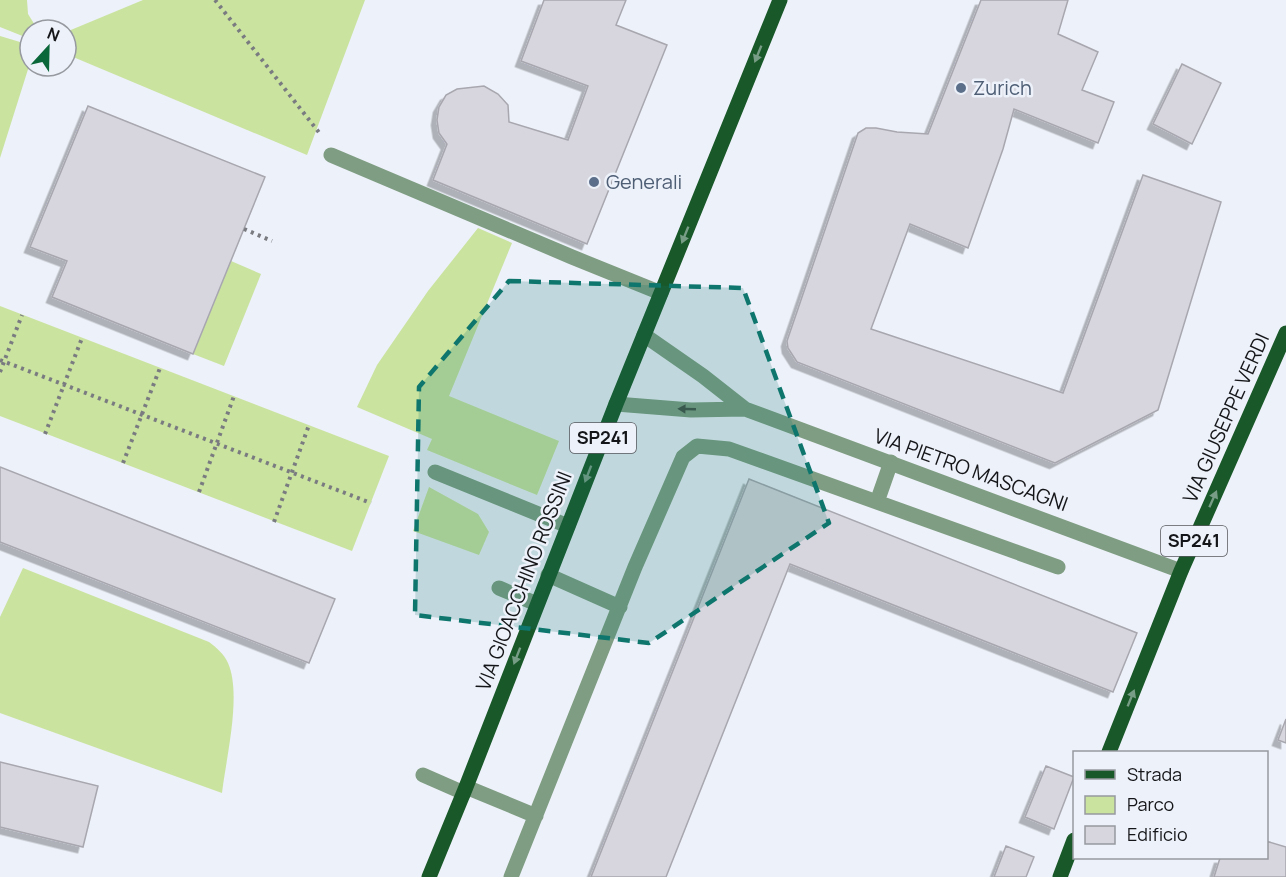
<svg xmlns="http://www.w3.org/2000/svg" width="1286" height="877" font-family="Manrope,sans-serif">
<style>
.green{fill:#cae39f}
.building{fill:#d7d6de;stroke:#a8a7af;stroke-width:1.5;filter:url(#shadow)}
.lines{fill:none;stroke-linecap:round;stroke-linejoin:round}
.path{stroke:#797b81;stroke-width:4;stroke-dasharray:3 4.5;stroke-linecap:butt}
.service{stroke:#7f9d82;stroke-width:15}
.minor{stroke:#7f9d82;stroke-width:15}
.primary{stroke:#195828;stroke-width:15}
.oneway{fill:#789d86}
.oneway2{fill:#445248}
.marked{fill:#0f766e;fill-opacity:0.2;stroke:#0f766e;stroke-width:4.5;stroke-dasharray:12 8;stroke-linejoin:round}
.service-dot{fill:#5c6f8a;stroke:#edf1f9;stroke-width:2}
.labels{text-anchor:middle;stroke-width:5;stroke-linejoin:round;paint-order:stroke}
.shield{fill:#edf1f9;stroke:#55575c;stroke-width:1.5}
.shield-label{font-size:18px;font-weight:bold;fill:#141518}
.service-label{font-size:20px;fill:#4e5e75;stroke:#edf1f9;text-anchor:start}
.street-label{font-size:20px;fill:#141518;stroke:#edf1f9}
</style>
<defs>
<filter id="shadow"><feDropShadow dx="-5.5" dy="5.5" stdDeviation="0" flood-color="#0004"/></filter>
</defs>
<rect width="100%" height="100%" fill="#edf1f9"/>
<path class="green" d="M0 0H27L28 14 38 30H30V39L0 27Z
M143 0H365L307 155 66 54V32Z
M0 36 30 45V63L0 158Z
M478 228 512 243 449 396 559 441 537 495 427 450 432 439 357 407 377 365 428 291Z
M231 261 261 274 224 366 193 354Z
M0 306 389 456 352 551 0 416Z
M429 487 478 514 489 532 479 555 413 531Z
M23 568 209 642C217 648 224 654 228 663 242 695 226 758 222 793L0 713V617Z"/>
<path class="building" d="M544 0H626L616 25 667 45 587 244 433 180 447 144 439 133 437 120 439 107 446 95 457 89 484 86 498 94 508 105 509 122 568 140 588 86 521 61Z
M981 0H1068L1058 34 1098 52 1082 90 1114 102 1098 143 1014 109 1003 149 968 248 910 224 871 329 1063 393 1143 175 1221 202 1158 410 1055 463 797 362 788 348 787 341 858 133 866 128H876L897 132 928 134Z
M1182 64 1221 83 1192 144 1153 124Z
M88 106 265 177 193 354 52 297 67 261 30 247Z
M0 467 335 599 309 663 0 542Z
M749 479 1137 633 1113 692 790 564 666 877H591Z
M1286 719V743L1278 740Z
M0 762 98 786 83 847 0 827Z
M1046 766 1074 777 1054 829 1025 817Z
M1266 841 1286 847V877H1214L1220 858H1266Z
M1006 846 1034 857 1026 877H994Z"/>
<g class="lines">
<path class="path" d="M215 0 321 135
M244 229 272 241
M0 360 371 503
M0 372 22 315
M45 434 82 338
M123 463 160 368
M199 492 234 396
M274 522 309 425"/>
<path class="service" d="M331 155 572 257 661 293
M435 472 568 526
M877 502 891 462
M548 575 620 607
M499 588 537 604
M423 775 464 793
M466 787 536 816
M511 877 635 567 683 457 697 446 729 449 1058 567"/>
<path class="minor" d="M644 335 703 376 745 409 1181 571
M616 404 691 410 745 409"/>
<path class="primary" d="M1109 752 1181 571 1286 333
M429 877 466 787 616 404 780 0
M1060 877 1074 840"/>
</g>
<defs><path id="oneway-solid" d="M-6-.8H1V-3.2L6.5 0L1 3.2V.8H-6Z" transform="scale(1.5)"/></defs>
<g class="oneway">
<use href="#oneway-solid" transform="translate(758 54) rotate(112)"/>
<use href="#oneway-solid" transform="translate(685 235) rotate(112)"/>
<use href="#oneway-solid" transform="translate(588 474) rotate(111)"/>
<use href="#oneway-solid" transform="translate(1213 499) rotate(-66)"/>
<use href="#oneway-solid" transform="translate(517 656) rotate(111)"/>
<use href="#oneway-solid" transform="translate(1131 698) rotate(-68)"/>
</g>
<use class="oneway2" href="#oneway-solid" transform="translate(687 409) rotate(-178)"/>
<path class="marked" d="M509 281 743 288 829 523 649 643 415 615 419 387Z"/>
<g class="service-dot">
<circle cx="961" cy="88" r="6"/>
<circle cx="594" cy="182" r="6"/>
</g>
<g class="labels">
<g class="shield">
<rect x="570" y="423" width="66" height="30" rx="4.5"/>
<rect x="1161" y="526" width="66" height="30" rx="4.5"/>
</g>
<g class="shield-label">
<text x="603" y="444">SP241</text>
<text x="1194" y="547">SP241</text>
</g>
<g class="service-label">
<text x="973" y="95">Zurich</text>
<text x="606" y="189">Generali</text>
</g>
<g class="street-label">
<text transform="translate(1226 418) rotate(-66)" y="7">VIA GIUSEPPE VERDI</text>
<text transform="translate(971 470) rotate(20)" y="7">VIA PIETRO MASCAGNI</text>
<text transform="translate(524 581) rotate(-69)" y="7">VIA GIOACCHINO ROSSINI</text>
</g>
</g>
<rect x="1073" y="751" width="195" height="108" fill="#edf1f9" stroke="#96999f" stroke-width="1.5"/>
<rect x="1085" y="770" width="30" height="9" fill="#195828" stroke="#96999f" stroke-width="1.5"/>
<text x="1127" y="781" font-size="18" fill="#141518">Strada</text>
<rect x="1085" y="796" width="30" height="18" fill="#cae39f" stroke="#96999f" stroke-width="1.5"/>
<text x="1127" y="811" font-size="18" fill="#141518">Parco</text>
<rect x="1085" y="826" width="30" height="18" fill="#d7d6de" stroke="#96999f" stroke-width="1.5"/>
<text x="1127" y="841" font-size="18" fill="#141518">Edificio</text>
<g transform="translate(48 48) rotate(22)"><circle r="28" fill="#edf1f9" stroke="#96999f" stroke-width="1.5"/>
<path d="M0-4.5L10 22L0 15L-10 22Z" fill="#0a673a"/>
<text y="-9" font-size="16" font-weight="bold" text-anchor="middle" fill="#141518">N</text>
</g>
</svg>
